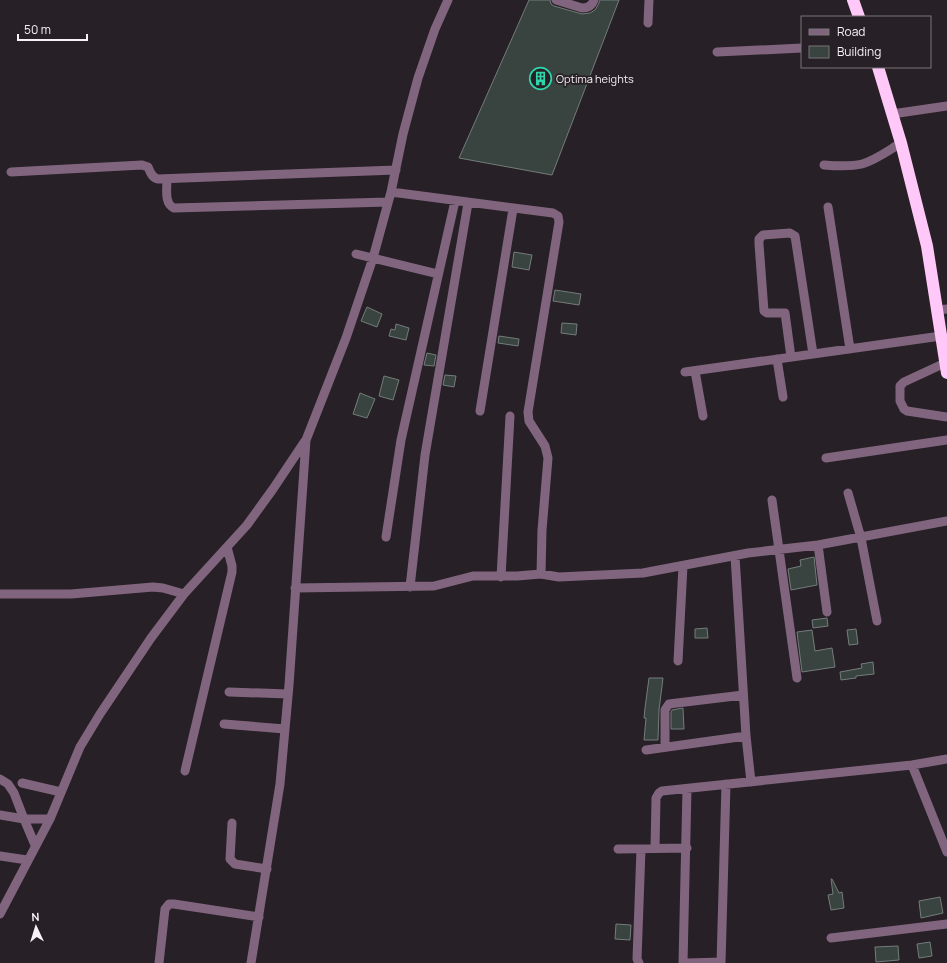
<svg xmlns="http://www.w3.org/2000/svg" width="947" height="963" font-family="Manrope,sans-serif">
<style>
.building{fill:#39433f;stroke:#737d79}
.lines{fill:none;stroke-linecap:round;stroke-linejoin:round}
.minor{stroke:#81657e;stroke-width:9}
.highway{stroke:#ffc8f9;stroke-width:12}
.labels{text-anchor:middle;stroke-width:3.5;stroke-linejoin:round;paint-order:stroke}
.poi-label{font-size:11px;fill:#f7f2f6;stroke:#272026;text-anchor:start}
</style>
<rect width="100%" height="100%" fill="#272026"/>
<path class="building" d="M529 0H550L551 4 554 6 582 14 590 13 595 10 598 5 600 0H619L552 175 459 158Z
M514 252 532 255 529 270 512 267Z
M555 290 581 294 579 305 553 301Z
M367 307 382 314 377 327 361 321Z
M562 323 577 324 576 335 561 333Z
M396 324 409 328 406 340 389 336 391 329 395 330Z
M499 336 519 339 518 346 498 343Z
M427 353 436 355 434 366 424 365Z
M445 375 456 376 454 387 443 385Z
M384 376 399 380 393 400 379 396Z
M360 393 375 399 367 418 353 414Z
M814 557 817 585 791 590 788 569 801 566 800 560Z
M827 618 828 626 813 628 812 620Z
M707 628 708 638H695V629Z
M856 629 858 644 849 645 847 630Z
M812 630 815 651 832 648 835 667 802 672 797 632Z
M873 662 874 674 856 676V678L841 680 840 672 862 668 861 664Z
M649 678H663L659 710 658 740H644L646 718H644L645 708Z
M683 708 684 729H671V712L672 710Z
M831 879H832L839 893 842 892 844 908 831 910 828 895 833 894Z
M940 897 943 913 921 918 919 901Z
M616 924 631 925 630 940 615 939Z
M930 942 932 956 919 958 917 944Z
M898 946 899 960 876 962 875 947Z"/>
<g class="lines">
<path class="minor" d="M556 0 582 8C588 8 592 6 594 0
M648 23 649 0
M717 52 802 48
M892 114 947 106
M824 165C836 166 850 167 862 164 876 160 889 150 901 143
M11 172 142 165 148 167C150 172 152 178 158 179L396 170
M167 179C167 188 164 204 174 208L388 202
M391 192 553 213 558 216 559 222 528 412 529 421 545 446 548 458 542 530 541 574
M828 207 850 349
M356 254 438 274
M937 310 947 309
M791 357 785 313H767L764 311 759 244V239L763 235 790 233 795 236 813 354
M777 359 783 397
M945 363 904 382 900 386V401L904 409 907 411 947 417
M695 371 703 416
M685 372 941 336
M480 411 513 209
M826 458 947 440
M848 493 861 538 877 621
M772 500 797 678
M386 537 401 440 455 201
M818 545 827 612
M735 556 746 736 751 782
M501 577 510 416
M410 587 425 455 468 203
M295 588 434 586 473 576H517L541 574 559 577 643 573 748 553 818 545 947 521
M0 594H71L153 587 163 588 184 594
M678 661 683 566
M229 692 288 694
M224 724 285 729
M665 747V710L669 704 743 695
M646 750 746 736
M912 765 947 852
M185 771 232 572V566L227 547
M0 779 8 784 14 793 24 819 35 845
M22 783 61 792
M0 815 24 819H50
M232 823 230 859 235 864 267 869
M655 848 656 798 659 793 662 791 912 765 947 759
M618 849 687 848
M0 856 27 860
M0 914 50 819 80 747 100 714 151 638 184 594 247 525 273 489 305 441
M831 938 947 924
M159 963 165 909 169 904H174L259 917
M251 963 280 784 289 685 306 440 346 338 373 258 391 192 403 134 418 78 435 29 448 0
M639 963 637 959 641 849
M683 963 687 789
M688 963 721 962
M721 963 726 784"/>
<path class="highway" d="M853 0 859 17
M878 67 901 143 927 246 947 373"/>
</g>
<defs>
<symbol id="building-ring" viewBox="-11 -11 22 22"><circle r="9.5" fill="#272026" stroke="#2ed4aa" stroke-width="1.5"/><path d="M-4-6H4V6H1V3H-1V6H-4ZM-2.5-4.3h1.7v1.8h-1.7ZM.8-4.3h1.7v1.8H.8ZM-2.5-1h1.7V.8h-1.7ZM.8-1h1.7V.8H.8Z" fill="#2ed4aa"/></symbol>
</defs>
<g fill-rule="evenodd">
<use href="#building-ring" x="528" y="66" width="25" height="25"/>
</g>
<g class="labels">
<g class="poi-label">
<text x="556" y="83">Optima heights</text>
</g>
</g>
<rect x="801" y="16" width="130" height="52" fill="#272026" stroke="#7a7479"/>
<rect x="809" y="29" width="20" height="6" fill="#81657e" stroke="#7a7479"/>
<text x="837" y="36" font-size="12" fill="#f7f2f6">Road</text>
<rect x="809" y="46" width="20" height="12" fill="#39433f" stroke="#7a7479"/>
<text x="837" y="56" font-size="12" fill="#f7f2f6">Building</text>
<g transform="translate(36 927) rotate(356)" stroke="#272026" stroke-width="3" paint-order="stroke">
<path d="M0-3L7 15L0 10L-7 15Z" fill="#f7f2f6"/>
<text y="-6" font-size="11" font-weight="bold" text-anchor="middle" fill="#f7f2f6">N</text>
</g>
<path d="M18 34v6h69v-6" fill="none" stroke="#f7f2f6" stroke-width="2"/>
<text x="24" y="34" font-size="12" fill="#f7f2f6" stroke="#272026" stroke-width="3" paint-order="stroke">50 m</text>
</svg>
